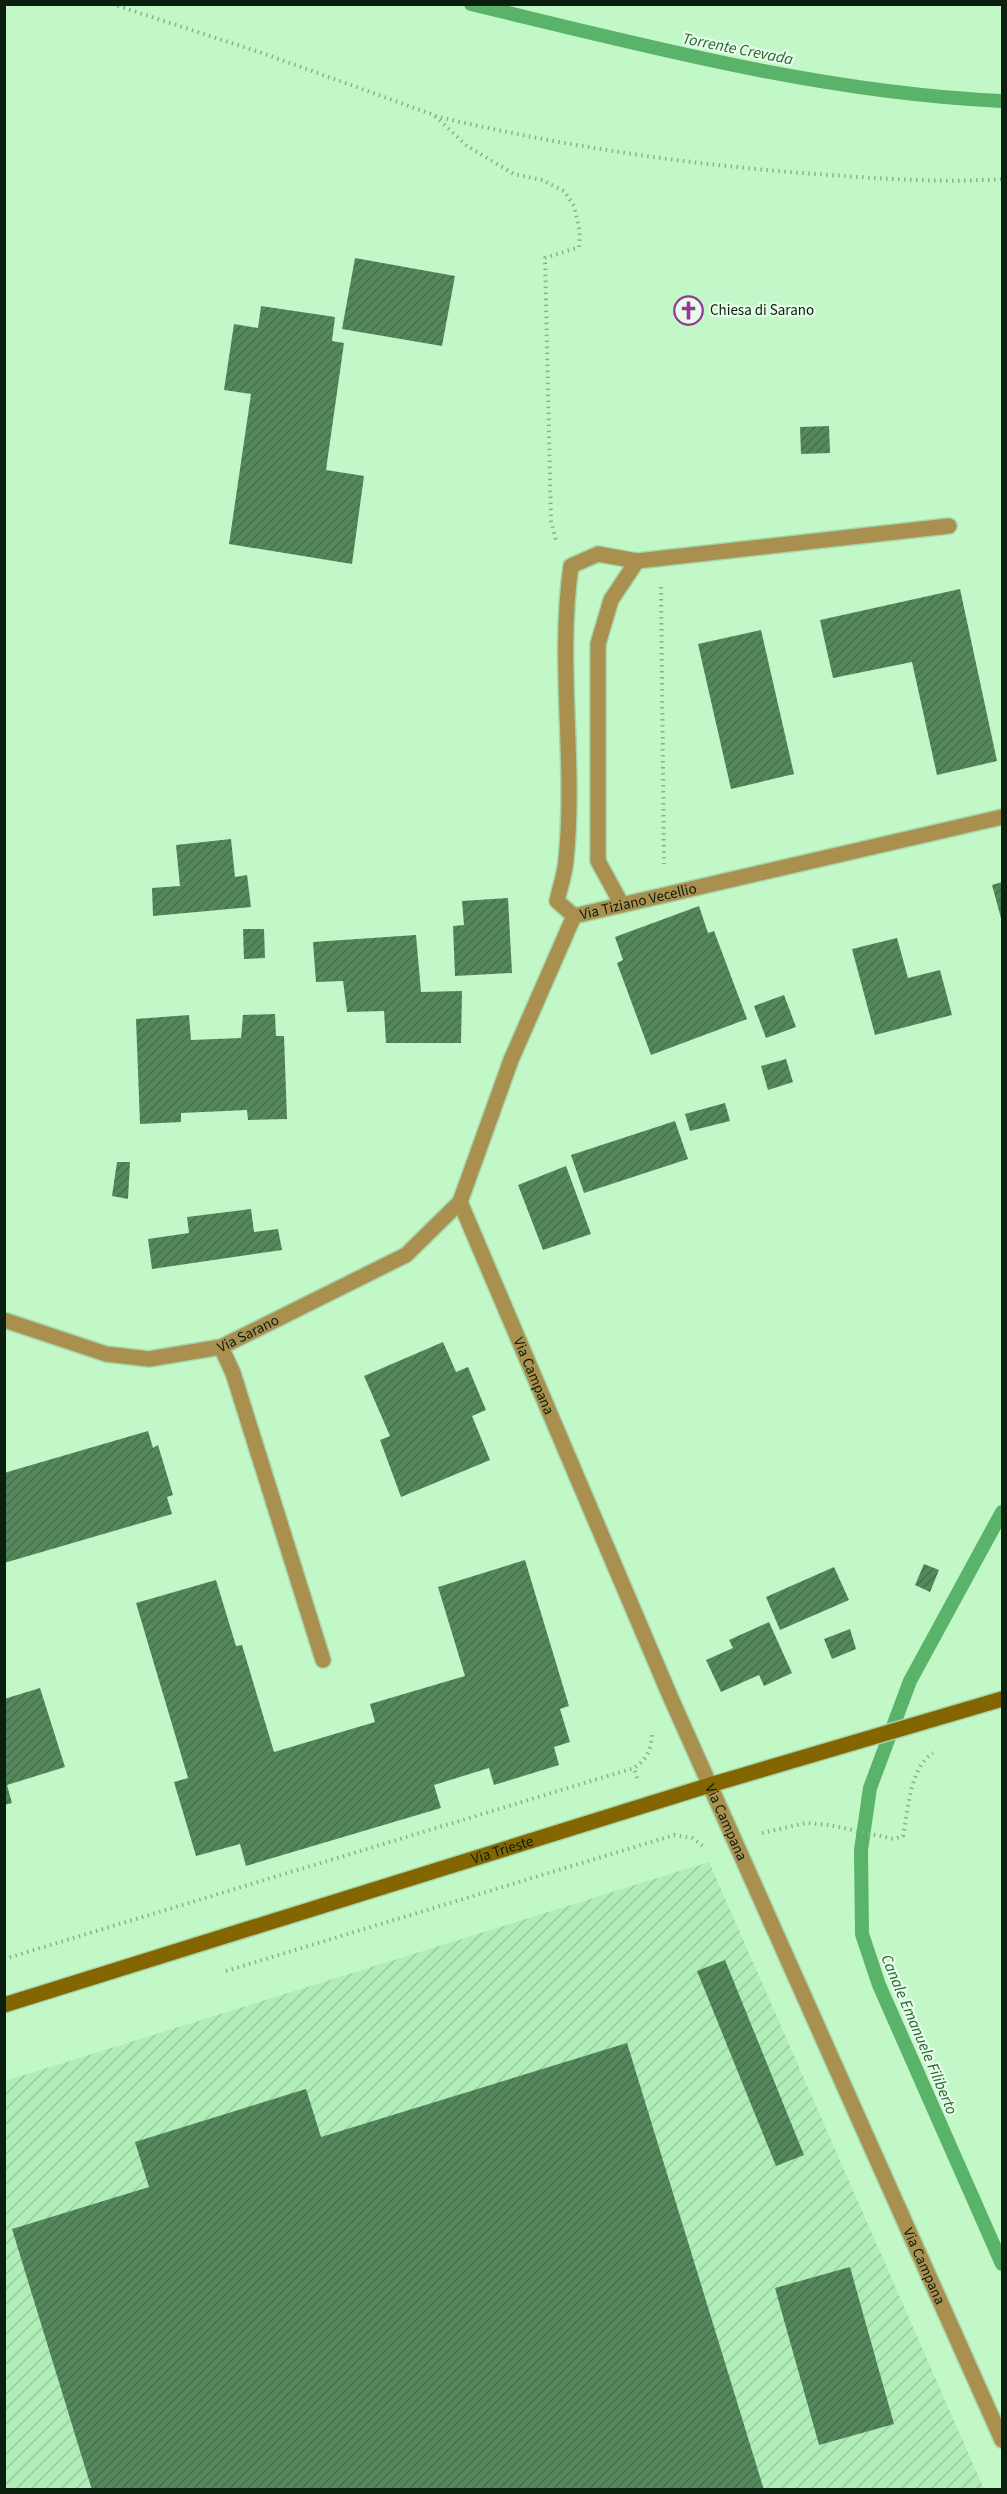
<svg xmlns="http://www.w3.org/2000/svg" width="1007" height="2494" font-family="'Source Sans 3',sans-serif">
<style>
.industrial{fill:url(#industrial-furrows)}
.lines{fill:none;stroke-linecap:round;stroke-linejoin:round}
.stream{stroke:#59b369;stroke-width:14}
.building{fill:url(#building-hatch)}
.street-casing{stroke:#a5d5aa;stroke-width:18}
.secondary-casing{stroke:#a5d5aa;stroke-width:18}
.path{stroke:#87b38c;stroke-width:4;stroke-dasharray:1.5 4.5;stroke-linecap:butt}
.street{stroke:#aa904f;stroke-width:15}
.secondary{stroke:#846600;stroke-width:15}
.labels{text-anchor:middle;stroke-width:4.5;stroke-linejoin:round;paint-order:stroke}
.poi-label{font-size:15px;fill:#0a1f0e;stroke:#e6fce8;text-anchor:start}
.street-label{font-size:15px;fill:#0a1f0e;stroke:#e6fce8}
.water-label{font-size:16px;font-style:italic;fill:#296635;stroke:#e6fce8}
</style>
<defs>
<pattern id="industrial-furrows" width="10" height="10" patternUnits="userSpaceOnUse" patternTransform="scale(1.5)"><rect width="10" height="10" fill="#b0edb8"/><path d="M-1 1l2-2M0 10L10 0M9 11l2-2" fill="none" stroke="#96cb9d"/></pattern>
<pattern id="building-hatch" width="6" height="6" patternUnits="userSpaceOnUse" patternTransform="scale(1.5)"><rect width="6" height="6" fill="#55885c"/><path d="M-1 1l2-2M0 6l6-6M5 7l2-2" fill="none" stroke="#456f4a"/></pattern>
</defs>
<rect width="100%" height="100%" fill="#c2f8c8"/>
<path class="industrial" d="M709 1862 984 2489 5 2490V2081Z"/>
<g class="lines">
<path class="stream" d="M471 4C646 46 822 93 1002 101
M1002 1512 910 1681 870 1788 861 1850 862 1934 879 1985 1002 2264"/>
</g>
<path class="building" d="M355 258 455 276 442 346 342 329Z
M261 306 335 317 332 341 344 343 326 470 364 476 352 564 229 544 251 394 224 390 234 324 258 328Z
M829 426 830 453 801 454 800 427Z
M960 589 997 761 937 775 912 662 833 678 820 620Z
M761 630 794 774 731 789 698 644Z
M231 839 235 877 247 875 251 907 153 916 152 888 180 886 176 845Z
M1002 882V922L992 885Z
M508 898 512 973 455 976 453 926 464 925 462 901Z
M699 906 708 933 714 931 747 1019 651 1055 617 963 623 960 615 937Z
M243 929H264L265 958 244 959Z
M416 935 421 992 462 991 461 1043H386L384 1011 347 1012 343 981 316 982 313 942Z
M897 938 908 978 940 970 952 1015 875 1035 852 949Z
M784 995 796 1027 766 1038 754 1006Z
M275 1014 276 1036H284L287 1119 248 1120 247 1110 181 1113V1122L140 1124 136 1019 189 1015 191 1040 241 1038 243 1015Z
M786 1059 793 1082 768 1090 761 1066Z
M725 1103 730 1121 690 1131 685 1114Z
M675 1121 688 1159 584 1193 571 1155Z
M117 1162H130L128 1199 112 1196Z
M566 1166 591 1234 543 1250 518 1185Z
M251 1209 254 1232 278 1229 282 1250 152 1269 148 1239 189 1233 187 1217Z
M443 1342 456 1372 468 1367 486 1410 472 1416 490 1460 401 1497 380 1440 390 1436 364 1376Z
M148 1431 153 1448 158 1445 173 1495 167 1497 172 1514 4 1563V1473Z
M525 1560 569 1706 560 1709 570 1742 554 1747 559 1765 494 1785 489 1768 434 1785 441 1808 246 1866 240 1844 196 1856 174 1782 188 1778 136 1603 216 1580 236 1646 242 1645 274 1752 375 1722 370 1704 465 1676 438 1587Z
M924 1564 939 1570 930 1592 915 1585Z
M834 1567 849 1600 780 1630 766 1597Z
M769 1622 792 1673 764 1686 759 1675 721 1692 706 1660 733 1648 729 1640Z
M850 1629 856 1649 832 1659 824 1639Z
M40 1688 65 1767 7 1785 12 1803 4 1805V1699Z
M725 1960 804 2155 776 2166 697 1971Z
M627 2043 764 2490H92L12 2229 149 2187 135 2142 306 2089 321 2137Z
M850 2267 894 2424 819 2445 775 2288Z"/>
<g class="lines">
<defs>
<g id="street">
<path d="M637 561 949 526"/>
<path d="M574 916 557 901C560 887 565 874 566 860 576 763 557 663 571 566L598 554 637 561 611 600 598 644V861L622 905"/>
<path id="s1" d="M460 1202 670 1696 1002 2440"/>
<path id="s2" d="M4 1320 106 1354 149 1359 221 1347 406 1255 460 1202 511 1060 574 916 1002 817"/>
<path d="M221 1347 233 1373 323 1660"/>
</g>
<g id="secondary">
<path id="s3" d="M4 2005 710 1785 1002 1699"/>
</g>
</defs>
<use href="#street" class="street-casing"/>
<use href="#secondary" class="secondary-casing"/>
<path class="path" d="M112 4 262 53 434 115 467 146 514 174 542 180 564 191 574 206 580 232 579 247 545 258 551 521 556 540
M435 116C565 147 696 166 830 175 887 179 945 183 1002 179
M661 587 664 864
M637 1778 634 1768C648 1758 651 1750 652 1733
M762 1833 806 1823 829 1825 894 1839 903 1836C908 1810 910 1767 933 1753
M4 1959 634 1768
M226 1971 674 1835 692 1838 703 1846"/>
<use href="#street" class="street"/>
<use href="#secondary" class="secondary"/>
</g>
<defs>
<symbol id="church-ring" viewBox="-11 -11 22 22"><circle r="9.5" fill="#e6fce8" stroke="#993499" stroke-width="1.5"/><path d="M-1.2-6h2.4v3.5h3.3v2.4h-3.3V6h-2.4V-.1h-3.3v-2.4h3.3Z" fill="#993499"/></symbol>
</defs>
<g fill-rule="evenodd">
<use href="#church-ring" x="672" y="294" width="33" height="33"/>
</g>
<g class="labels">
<g class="poi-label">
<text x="710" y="315">Chiesa di Sarano</text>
</g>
<g class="street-label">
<text dy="5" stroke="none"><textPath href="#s2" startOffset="880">Via Tiziano Vecellio</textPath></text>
<text dy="5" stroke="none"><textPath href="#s2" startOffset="254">Via Sarano</textPath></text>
<text dy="5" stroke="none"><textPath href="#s1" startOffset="189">Via Campana</textPath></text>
<text dy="5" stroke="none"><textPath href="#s1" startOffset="675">Via Campana</textPath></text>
<text dy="5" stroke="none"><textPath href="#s3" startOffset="522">Via Trieste</textPath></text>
<text dy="5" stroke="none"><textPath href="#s1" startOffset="1161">Via Campana</textPath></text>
</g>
<g class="water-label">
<text transform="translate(738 48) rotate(11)" y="6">Torrente Crevada</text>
<text transform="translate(920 2034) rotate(67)" y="6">Canale Emanuele Filiberto</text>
</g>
</g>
<rect width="1007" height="2494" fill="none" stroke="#0a1f0e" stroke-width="12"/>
</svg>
